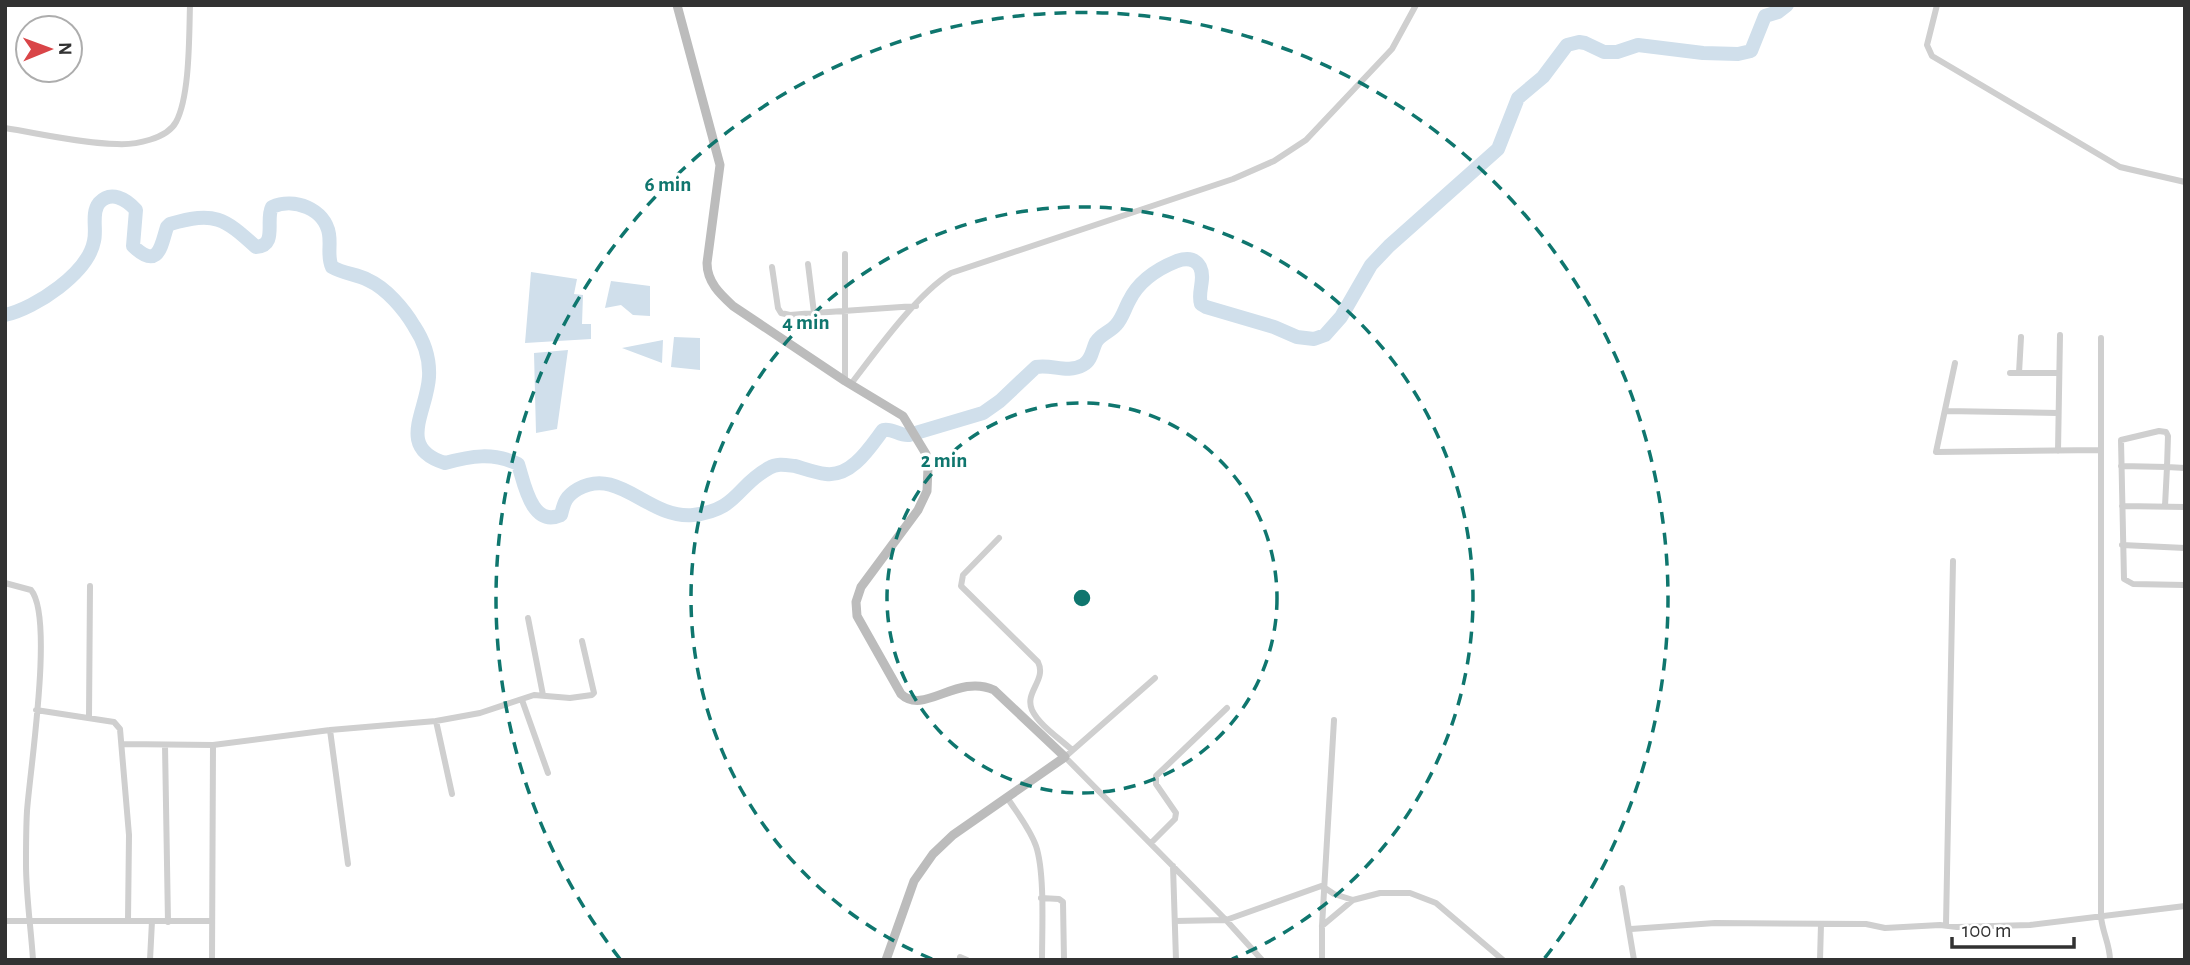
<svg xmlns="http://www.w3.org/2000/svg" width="2190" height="965" font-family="'Alegreya Sans',sans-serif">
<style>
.water{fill:#d0dfeb}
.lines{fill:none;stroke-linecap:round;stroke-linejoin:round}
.river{stroke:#d0dfeb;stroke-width:14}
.street{stroke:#cfcfcf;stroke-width:6}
.secondary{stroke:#bcbcbc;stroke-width:9}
.ring{fill:none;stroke:#0f766e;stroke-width:3.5;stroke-dasharray:12 9}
.centre{fill:#0f766e;stroke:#fff;stroke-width:3.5}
.ring-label{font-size:21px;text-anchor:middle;font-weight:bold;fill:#0f766e;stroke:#fff;stroke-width:7;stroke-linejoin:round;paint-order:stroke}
</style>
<rect width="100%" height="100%" fill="#fff"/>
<path class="water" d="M531 272 577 279 574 294 583 295 582 324H591V339L525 343Z
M611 281 650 286V316L633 315 621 305 605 308Z
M674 337 700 338V370L671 367Z
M663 340 662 363 622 348Z
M568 350 557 429 536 433 534 353Z"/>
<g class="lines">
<path class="river" d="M5 315C36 308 88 273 94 241 97 229 91 213 99 203 111 190 126 199 136 210L133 246C159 271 161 245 167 227L170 224C215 211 224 218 256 247 278 246 265 220 272 207 294 197 325 209 329 234 331 246 327 257 332 267 344 274 357 274 368 280 386 288 404 309 414 326 424 341 430 359 429 377 427 412 396 448 445 463 471 456 493 452 518 464 524 482 531 528 561 515 564 502 566 496 578 489 619 466 648 519 693 515 738 510 736 486 769 468 777 463 786 465 795 466 805 469 816 473 826 474 852 477 870 447 883 430 893 428 899 436 909 435L983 413 1000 401 1036 367C1053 364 1067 374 1083 365 1092 360 1092 350 1096 342 1101 334 1110 332 1116 325 1122 319 1125 308 1129 301 1138 282 1157 269 1177 261 1186 258 1195 258 1200 267 1206 279 1197 292 1201 304L1206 307 1274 327 1297 337 1314 339 1325 335 1341 317 1371 265 1389 246 1498 149 1518 98 1543 77 1567 45 1579 42 1585 43 1604 52H1617L1638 45 1703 53 1738 54 1751 51 1765 16 1778 12 1787 5"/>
<path class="street" d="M1937 5 1927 45 1932 56 2120 167 2185 182
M5 128C42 134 80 143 117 144 135 145 167 139 176 122 190 96 189 36 190 5
M772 267 778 308 781 313 790 315 814 313 808 264
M814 313 916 306
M2101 338V916C2102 932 2110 944 2110 960
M1955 363 1936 452 2100 450
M2010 373H2059
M2019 373 2021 337
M845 381V254
M851 384C876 351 917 294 951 273L1233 179 1274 161 1306 140 1392 49 1416 5
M1945 411 2058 413
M2058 451 2060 335
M2121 466 2167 467 2165 506
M2185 468 2167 467 2168 436 2166 432 2159 431 2121 440 2124 579 2133 584 2185 585
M2122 506 2185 507
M999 538 963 575 961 586 1038 662C1047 680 1024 692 1032 710 1039 725 1059 738 1072 750
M2122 545 2185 548
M5 583 31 590C54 617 30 769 27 811 26 828 26 846 26 864 26 896 31 928 33 960
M528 618 543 695
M1155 678 1065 757 1226 920 1262 960
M522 700 548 773
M36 710 114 722 120 729 129 835 128 920
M89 717 90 586
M436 721 452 794
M330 730 348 864
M122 744 213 745
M165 745 168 922
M1008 799C1018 814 1030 829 1036 846 1045 873 1042 929 1042 960
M1151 843 1175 819 1176 813 1156 784V776L1227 708
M1173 866 1176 960
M1325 888 1334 894 1353 900
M1622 888 1634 960
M1041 898 1059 899 1063 902 1064 960
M5 921H211
M1175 921 1226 920 1324 885
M1946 925 1953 561
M1322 926 1353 900 1380 893H1410L1436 903 1503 960
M1631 929 1715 923 1866 924 1885 928 1940 925 1957 927 2030 925 2185 906
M960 957 967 960
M150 960 152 921
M212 960 213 745 330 730 436 721 480 713 534 695 570 698 592 695 594 693 582 641
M1322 960V926L1334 720
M1820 960 1821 924"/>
<path class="secondary" d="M677 5 720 165 707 263C707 282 720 294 733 306L845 381 903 416 926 454 928 467 927 491 918 510 861 587 856 602 857 616 901 694C924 716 957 673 994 690L1065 757 953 835 933 854 914 881 886 960"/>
</g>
<g class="ring">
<circle cx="1082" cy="598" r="195"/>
<path d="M932 959A391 391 0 1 1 1232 959"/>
<path d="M620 959A586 586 0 1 1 1544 959"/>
</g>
<circle cx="1082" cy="598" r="10" class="centre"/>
<g class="ring-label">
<text x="668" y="191">6 min</text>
<text x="806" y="329">4 min</text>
<text x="944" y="467">2 min</text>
</g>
<rect width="2190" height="965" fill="none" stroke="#323232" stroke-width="14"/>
<g transform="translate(49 49) rotate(89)"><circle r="33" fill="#ffffff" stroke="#adadad" stroke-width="2"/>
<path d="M0-5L12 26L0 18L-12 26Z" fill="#d94548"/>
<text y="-10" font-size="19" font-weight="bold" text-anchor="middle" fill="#323232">N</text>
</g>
<path d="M1952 937v10h122v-10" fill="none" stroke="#323232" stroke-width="3.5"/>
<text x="1962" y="937" font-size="21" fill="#323232" stroke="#ffffff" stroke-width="5" paint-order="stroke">100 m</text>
</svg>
